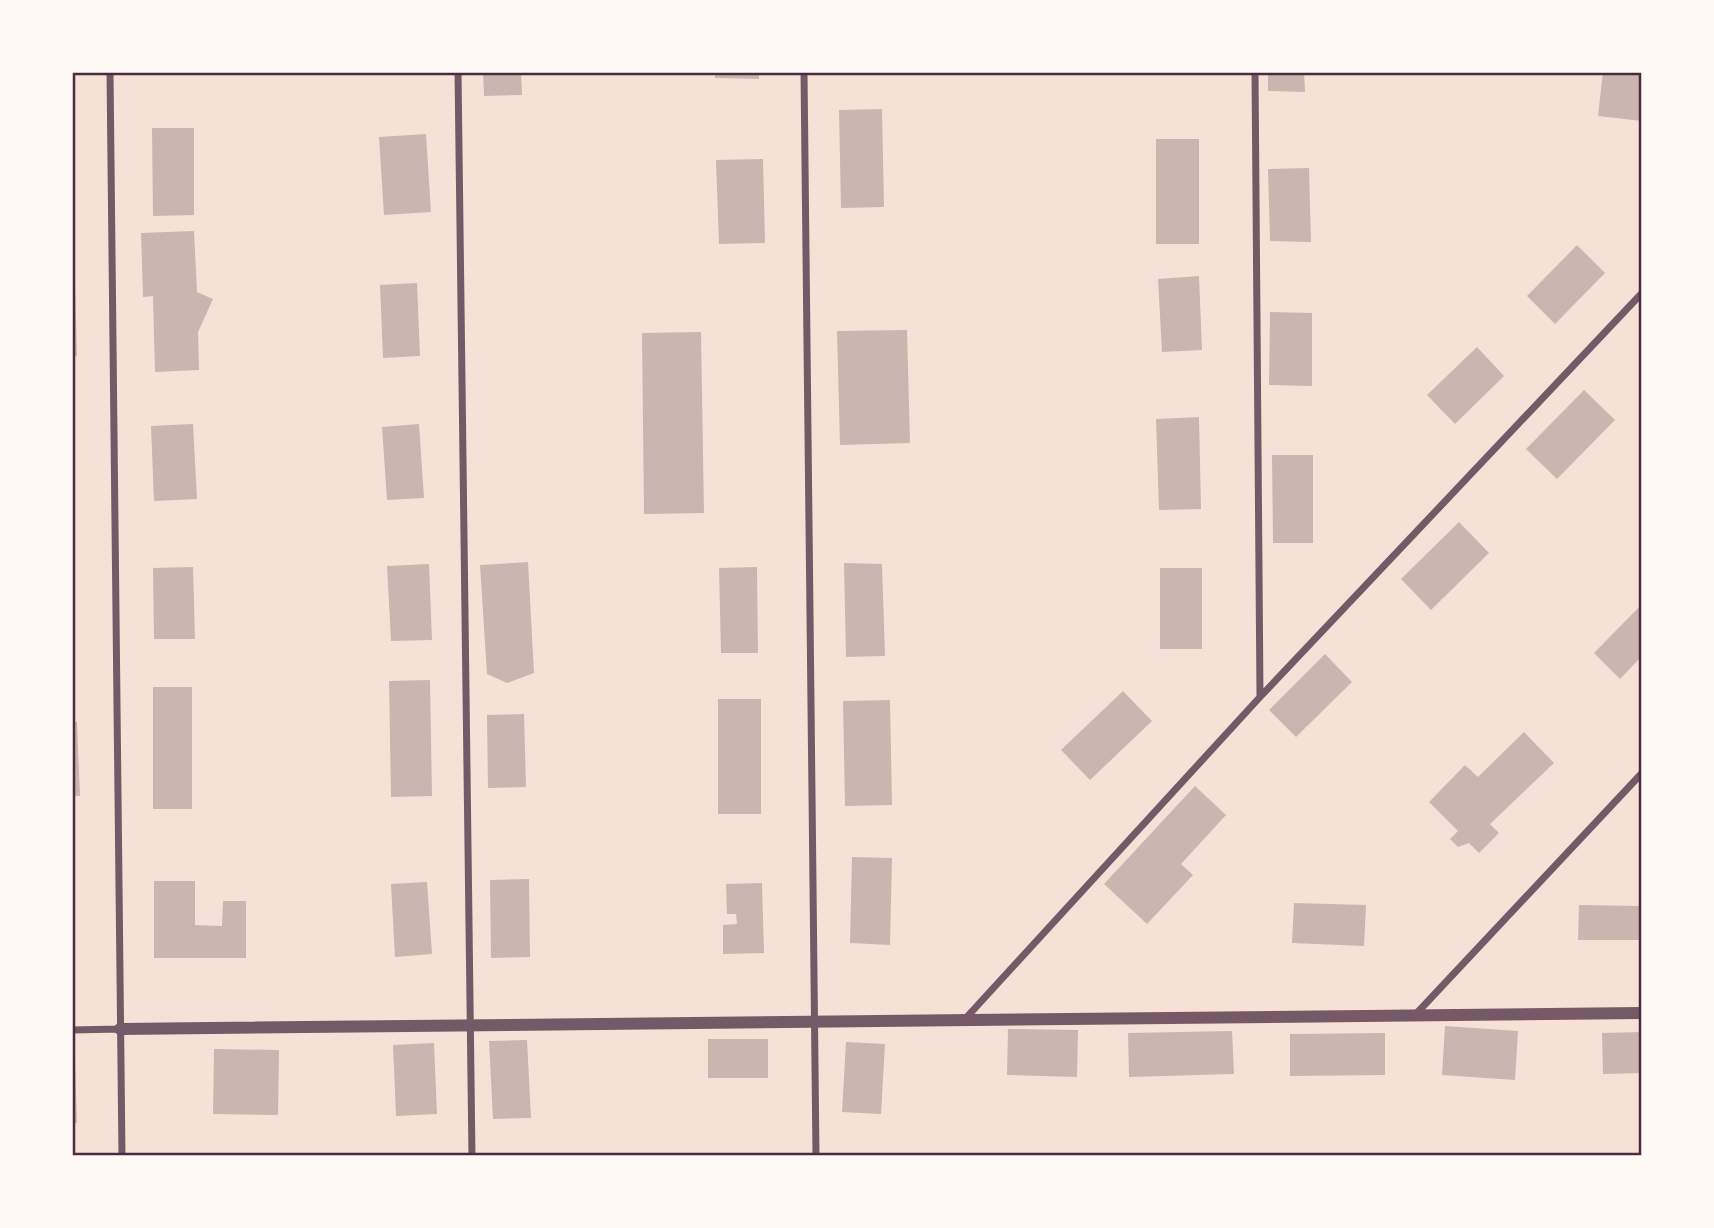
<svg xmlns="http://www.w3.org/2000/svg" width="1714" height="1228" font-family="'IBM Plex Sans',sans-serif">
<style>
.building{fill:#ccb4b1}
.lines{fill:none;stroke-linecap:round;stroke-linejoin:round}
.minor{stroke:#755966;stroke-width:7}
.tertiary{stroke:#755966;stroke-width:12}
.neatline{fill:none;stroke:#4a2c40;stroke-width:2.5}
</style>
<rect width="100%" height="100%" fill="#f7e1d7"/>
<path class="building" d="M483 72H521L522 95 484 96Z
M715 72H759V79L715 78Z
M1268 72H1304L1305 92 1268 91Z
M1603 72H1642V121L1598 116Z
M882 109 884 207 841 208 839 110Z
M152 128H194V215L153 216Z
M426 134 431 212 384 215 379 137Z
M1156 139H1199V244H1156Z
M763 159 765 243 719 244 716 160Z
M1309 168 1311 242 1270 241 1268 169Z
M194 231 197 292 213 299 198 332 199 370 155 372 153 296 143 297 141 233Z
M1577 245 1605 273 1555 324 1527 296Z
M1199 276 1202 350 1162 352 1158 279Z
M72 283H75L77 356H72Z
M417 283 420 356 383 358 380 285Z
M1270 312 1312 313V386L1269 385Z
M907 330 910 443 840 445 837 331Z
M701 332 704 513 644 514 642 333Z
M1477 347 1504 376 1455 424 1427 395Z
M1584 390 1615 420 1557 479 1526 449Z
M1199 417 1201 509 1159 510 1156 419Z
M193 424 197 499 154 501 151 426Z
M419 424 424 498 387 500 382 427Z
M1272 455H1313V543H1273Z
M1459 522 1489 553 1431 610 1401 579Z
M528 562 534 673 507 683 487 674 480 565Z
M844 563 882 564 885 656 846 657Z
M429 564 432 640 391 641 387 566Z
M193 567 195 639H154L153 568Z
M757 567 758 653H721L719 568Z
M1160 568H1202V649H1160Z
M1642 604V656L1620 679 1594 653Z
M1325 654 1352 682 1296 737 1269 710Z
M430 680 432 796 391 797 389 681Z
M153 687H192V809H153Z
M1123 691 1152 721 1090 780 1061 750Z
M718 699H761V814H718Z
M890 700 892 805 845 806 843 701Z
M524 714 526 787 488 788 487 715Z
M72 722H77L80 796H72Z
M1524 732 1554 763 1490 824 1499 833 1479 853 1469 843 1458 847 1450 839 1458 831 1429 802 1465 765 1478 777Z
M1195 786 1226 815 1181 864 1193 875 1147 924 1104 884Z
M852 857 892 858 890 945 850 943Z
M529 879 530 957 491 958 490 880Z
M154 881H195V925L222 926 223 901H246V958H154Z
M427 882 432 954 395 957 391 884Z
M762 883 764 953 723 954V925L737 924 736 914H727L726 884Z
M1294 903 1366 905 1364 946 1292 943Z
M1579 905 1642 906V940H1578Z
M1445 1026 1518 1031 1515 1080 1442 1075Z
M1008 1029 1078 1030 1077 1077 1007 1075Z
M1232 1031 1234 1074 1129 1077 1128 1033Z
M1642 1032V1073L1603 1074 1602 1033Z
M1385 1033V1075L1290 1076V1034Z
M708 1039H768V1078H708Z
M527 1040 531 1118 493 1119 489 1041Z
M846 1042 885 1044 881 1114 842 1112Z
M434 1043 437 1114 396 1116 393 1045Z
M214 1049 279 1050 278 1115 213 1114Z
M75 1060 77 1123H72V1061Z"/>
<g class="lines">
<path class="minor" d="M110 72 122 1156
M458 72 472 1156
M804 72 816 1156
M1255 72 1260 696
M1415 1015 1642 773
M965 1019 1260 697 1642 293
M72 1030 120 1029"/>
<path class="tertiary" d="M120 1029 1642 1013"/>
</g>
<rect width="1714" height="1228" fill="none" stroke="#fffaf5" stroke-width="147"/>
<rect x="74" y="74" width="1566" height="1080" class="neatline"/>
</svg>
